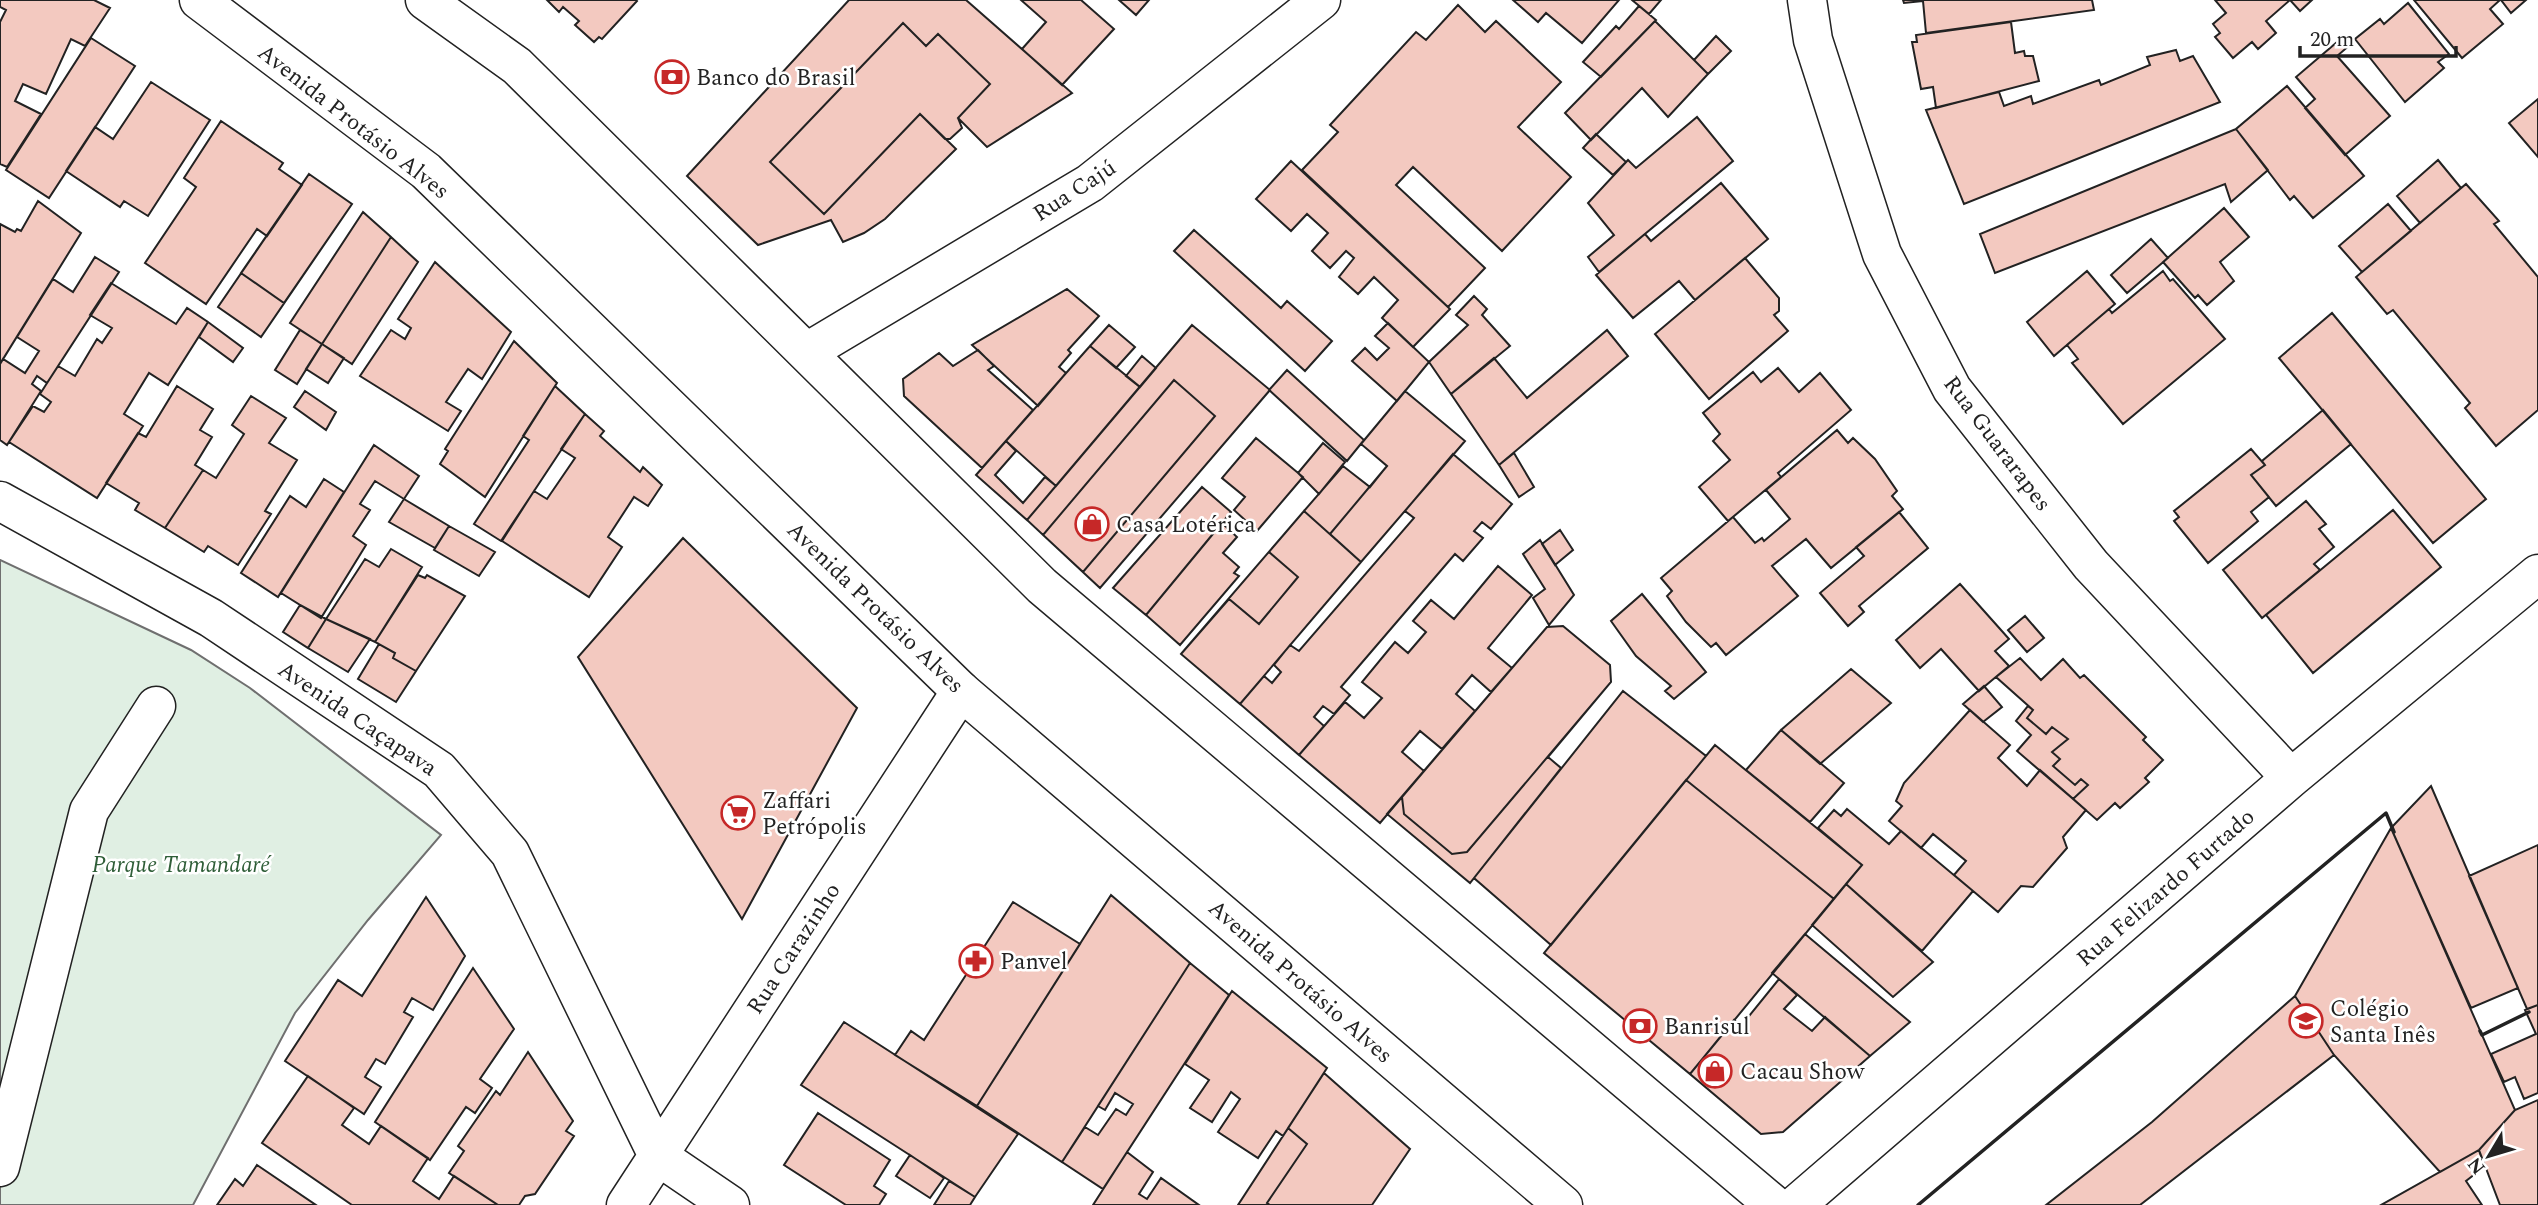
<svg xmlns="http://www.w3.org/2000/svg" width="2538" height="1205" font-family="Spectral,serif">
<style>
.green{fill:#e0efe3;stroke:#6f6f6f;stroke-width:2}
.building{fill:#f3c9c0;stroke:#222;stroke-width:2}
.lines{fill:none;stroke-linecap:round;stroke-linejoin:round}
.minor-casing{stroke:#222;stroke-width:41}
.major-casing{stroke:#222;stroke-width:41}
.minor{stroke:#fff;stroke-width:38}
.major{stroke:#fff;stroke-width:38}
.wall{stroke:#222;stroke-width:3.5}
.labels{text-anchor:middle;stroke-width:5;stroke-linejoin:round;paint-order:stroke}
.poi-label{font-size:23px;fill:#222;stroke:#fff;text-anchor:start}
.street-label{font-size:23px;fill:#222;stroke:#fff}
.park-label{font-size:23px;font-style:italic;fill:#2f5e38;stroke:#fff}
</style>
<rect width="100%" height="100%" fill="#fff"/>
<path class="green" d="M0 560 191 650 250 688 441 835 368 920 295 1013 193 1205H0Z"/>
<path class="building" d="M0 0H94L110 8 85 46 71 39 46 94 23 84 15 101 41 114 7 167 0 164V22L6 10 0 7Z
M547 0H636L637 1 602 39 599 37 594 42 575 25 579 21 563 7 559 12Z
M849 0H966L1072 93 987 147 958 118 990 84 938 34 926 46 903 23 770 162 824 214 920 114 956 149 885 219 864 233 843 242 831 220 758 245 687 176Z
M1021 0H1081L1114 29 1062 85 1022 49 1046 22Z
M1119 0H1149L1136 15Z
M1513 0H1619L1582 43 1546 13 1538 22Z
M1632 0H1661L1649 14Z
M1903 0H2092L2094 10 1926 33 1923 1 1904 3Z
M2215 0H2290L2266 21 2276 33 2258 49 2252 42 2233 58 2215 37 2220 33 2213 24 2226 13Z
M2290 0H2312L2300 11Z
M2414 0H2500L2490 9 2503 24 2462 58Z
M2501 0H2526L2511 13Z
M2408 3 2449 54 2438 62 2444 68 2405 102 2355 39 2380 19 2384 24Z
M1458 5 1485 32 1496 21 1561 82 1518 127 1571 177 1502 251 1413 167 1396 185 1485 268 1448 307 1302 170 1338 132 1330 125 1416 32 1426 40Z
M1639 6 1656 20 1601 77 1583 62 1616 26 1619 29Z
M1655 21 1708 74 1668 117 1642 88 1591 140 1565 113Z
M2011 22 2015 53 2024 51 2025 56H2033L2039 81 1936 108 1933 87 1921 89 1912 42H1917L1916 35Z
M903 23 926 46 938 34 990 84 958 118 962 128 950 139H945L920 114 824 214 770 162Z
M1716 36 1731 51 1708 74 1694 60Z
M2343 37 2350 45 2337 56 2390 116 2345 155 2305 108 2315 99 2296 77Z
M91 38 135 66 49 198 6 170Z
M2176 50 2180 61 2193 56 2220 102 1964 204 1926 110 1999 92 2004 106 2031 96 2033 104 2099 80 2101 85 2150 65 2147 57Z
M151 82 210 120 148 216 124 201 120 207 66 171 95 127 113 139Z
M2287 86 2364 176 2313 218 2294 196 2290 200 2236 129Z
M2538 99V157L2509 123Z
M1697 117 1733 161 1599 272 1588 257 1614 235 1588 203 1628 160 1636 168Z
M221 121 283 163 279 169 302 185 267 236 257 229 206 304 145 263 196 187 184 178Z
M2236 129 2268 170 2231 202 2225 184 1995 273 1980 234Z
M1596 134 1626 162 1613 175 1583 148Z
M2438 160 2461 188 2420 223 2397 196Z
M1291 161 1450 309 1413 347 1382 318 1398 300 1374 277 1358 294 1339 277 1354 258 1346 251 1330 268 1312 251 1328 233 1307 214 1291 231 1256 199Z
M309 174 352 204 284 303 241 273Z
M309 174 352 204 261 337 218 307Z
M1721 183 1768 239 1695 300 1679 281 1633 318 1596 275 1645 234 1651 241Z
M2466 184 2499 221 2494 224 2538 277V410L2496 446 2465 408 2470 403 2393 310 2387 314 2356 277Z
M38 201 81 233 0 364V224L15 232 17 229 21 231Z
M2388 204 2411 231 2362 272 2339 246Z
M2224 208 2249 237 2220 262 2234 281 2207 305 2198 295 2195 298 2163 262Z
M363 212 391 237 322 344 290 323Z
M1194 230 1281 308 1287 301 1332 341 1305 371 1174 251Z
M391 237 418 262 352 364 322 344Z
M2151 239 2168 258 2127 293 2111 275Z
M95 257 119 272 47 383 37 376 32 384 41 391 7 445 0 440V364L3 359 25 373 39 351 17 337 53 279 73 292Z
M1745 258 1779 298V311L1774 315 1788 331 1709 399 1655 334Z
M435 262 511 332 482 379 468 369 446 402 461 411 448 431 360 376 391 330 405 339 411 328 398 319Z
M2087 271 2115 304 2054 356 2027 322Z
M2163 271 2170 281 2173 279 2225 339 2123 424 2072 363 2078 359 2067 345 2109 309 2112 313Z
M111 283 176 324 187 308 208 322 168 385 149 373 124 414 143 426 97 498 9 442 33 406 44 412 51 402 40 394 58 366 75 376 97 339 102 343 112 328 90 315Z
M1067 289 1099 316 1068 350 1071 353 1059 367 1066 373 1038 406 972 345Z
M1474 296 1487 309 1482 315 1510 346 1451 394 1429 362 1468 325 1456 315Z
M2332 313 2486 499 2433 543 2279 358Z
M208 322 243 348 233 362 199 337Z
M1388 323 1429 362 1397 401 1352 361 1365 348 1377 360 1389 348 1375 336Z
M1109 325 1135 347 1116 368 1090 346Z
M1192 325 1270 390 1100 588 1027 520Z
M300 330 322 344 297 384 275 370Z
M1607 330 1628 356 1499 465 1451 394 1494 358 1527 398Z
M514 341 557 383 485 497 440 464 448 451 445 449Z
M322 344 344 358 328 383 306 369Z
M1090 346 1140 387 1056 486 1006 441Z
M978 350 994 366 988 370 1033 410 982 468 904 396 903 379 939 353 953 366Z
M1142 356 1156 368 1140 387 1126 376Z
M1778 368 1799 392 1820 373 1851 410 1778 473 1781 477 1728 521 1699 487 1730 460 1713 441 1720 434 1703 413 1753 372 1761 382Z
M1287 370 1364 440 1347 461 1269 390Z
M1174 380 1215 416 1083 572 1043 535Z
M177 386 213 409 200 430 212 437 195 465 203 470 165 528 135 510 139 503 106 483 138 433 146 437Z
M555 386 585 414 501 541 474 524 529 440 523 436Z
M305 391 336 412 326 430 294 407Z
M1405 391 1465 441 1361 562 1330 534 1387 466 1361 444Z
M1405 391 1465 441 1361 562 1304 511 1343 466 1370 487 1387 466 1361 444Z
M251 396 286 418 269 443 297 460 265 511 271 514 238 565 208 546 204 552 165 528 203 470 216 478 244 434 232 425Z
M2323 410 2351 444 2276 506 2251 475 2265 465 2262 461Z
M585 414 604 431 600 436 640 472 643 467 662 485 648 506 634 497 608 537 622 547 589 597 502 541 534 491 547 499 575 458 561 449Z
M1837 430 1848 443 1853 438 1875 459 1897 491 1892 496 1903 509 1831 568 1806 539 1772 566 1798 596 1726 655 1716 643 1711 647 1686 622 1667 596 1672 591 1661 578 1733 517 1755 543 1762 538 1764 541 1790 519 1766 490Z
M1256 438 1303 477 1257 531 1234 510 1245 497 1222 478Z
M1006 441 1016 451 995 475 1023 503 1045 477 1056 486 1027 520 976 475Z
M1323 443 1345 462 1319 494 1298 473Z
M374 445 419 476 404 499 375 481 360 504 370 510 353 536 366 545 321 618 281 593Z
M2251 449 2265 465 2251 475 2269 497 2251 512 2258 521 2208 563 2174 521 2179 517 2174 511Z
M1514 453 1534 487 1519 497 1499 465Z
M1453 454 1512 504 1491 529 1482 522 1474 531 1483 538 1463 561 1455 554 1341 687 1350 695 1334 714 1323 706 1314 717 1324 726 1299 755 1240 704 1264 676 1272 683 1281 672 1274 665 1290 645 1299 651 1414 518 1405 511Z
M324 479 344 492 278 597 241 573 290 496 306 507Z
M1202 487 1231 512 1146 615 1113 588Z
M404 499 449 526 435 548 389 522Z
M2306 501 2326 524 2319 529 2334 547 2314 564 2320 570 2262 618 2223 570Z
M2393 510 2441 567 2313 673 2266 615Z
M1304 511 1361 562 1240 704 1181 654Z
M1304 511 1361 562 1240 704 1181 654 1229 599 1259 624 1298 577 1269 552Z
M1899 512 1928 548 1859 606 1864 612 1848 626 1820 593 1864 556 1856 547Z
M1222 523 1237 537 1223 553 1239 567 1234 573 1239 576 1180 645 1146 615Z
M449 526 495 552 479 576 434 550Z
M1560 530 1573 550 1555 565 1542 544Z
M683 538 857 708 742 919 578 657Z
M1540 540 1574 595 1549 625 1533 598 1545 589 1523 554Z
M391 549 422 567 375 642 326 619 365 559 379 567Z
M1498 566 1532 595 1488 648 1512 668 1491 692 1472 675 1456 694 1475 711 1442 749 1420 731 1402 752 1424 771 1380 823 1299 755 1345 702 1364 718 1382 698 1362 682 1395 642 1408 653 1426 632 1413 621 1431 600 1454 619Z
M418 575 425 578 427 575 465 596 416 671 393 658 395 653 375 642Z
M1960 584 2009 639 1995 651 2009 666 1979 691 1941 649 1920 668 1896 640Z
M1642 594 1706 672 1674 699 1665 691 1671 686 1636 656 1611 621Z
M300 605 326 619 308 648 283 632Z
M2025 616 2044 638 2027 652 2008 630Z
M326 619 370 639 348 672 308 648Z
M1563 626 1610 665 1611 682 1467 852 1452 854 1404 814 1402 797 1547 627Z
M1563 626 1610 665 1611 682 1548 757 1561 768 1470 883 1387 814 1547 627Z
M379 644 395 653 393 658 416 671 396 702 358 679Z
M2020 658 2041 680 2063 659 2080 678 2084 675 2146 737 2143 740 2163 760 2145 778 2149 782 2120 808 2115 803 2097 820 2073 799 2088 785 2081 779 2075 785 2053 766 2060 759 2052 752 2068 739 2052 727 2046 734 2027 718 2033 710 1996 677Z
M1851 669 1891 703 1820 764 1781 730Z
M1984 686 2002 707 1983 722 1963 704Z
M1623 691 1706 756 1551 945 1474 878Z
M2028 706 2033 710 2027 718 2046 734 2052 727 2068 739 2052 752 2060 759 2053 766 2075 785 2081 779 2088 785 2073 799 2017 751 2031 735 2016 721Z
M1970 710 2010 745 1998 758 2027 786 2040 770 2086 810 2063 837 2067 848 2033 887 2021 886 1998 912 1954 875 1966 861 1933 834 1921 848 1889 821 1902 806 1896 801 1904 783Z
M1781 730 1844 783 1810 822 1746 770Z
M1715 745 1862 865 1690 1074 1544 953Z
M1686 780 1834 899 1690 1074 1544 953Z
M2431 786 2518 988 2471 1008 2391 828Z
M1847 809 1889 844 1901 831 1973 891 1922 951 1846 884 1862 865 1818 828 1834 810 1841 816Z
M2391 828 2515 1110 2479 1150 2440 1172 2334 1055 2295 996Z
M2538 845V1005L2527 1009 2469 876Z
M1846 884 1933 962 1893 997 1812 925Z
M1111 895 1190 963 1062 1162 977 1106Z
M426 897 465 956 433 1010 412 998 404 1012 413 1017 385 1064 376 1059 365 1077 381 1087 364 1114 285 1061 338 980 362 996Z
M1013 902 1080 944 977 1106 895 1055 911 1031 924 1040Z
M1805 934 1910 1022 1870 1056 1772 973Z
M1190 963 1229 995 1103 1189 1062 1162 1085 1127 1098 1135 1116 1109 1126 1115 1133 1104 1115 1093 1105 1110 1098 1106Z
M473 968 514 1029 480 1079 492 1088 475 1113 466 1107 430 1160 375 1122Z
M1779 979 1797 995 1784 1009 1812 1031 1825 1017 1870 1056 1783 1132 1761 1134 1690 1074 1734 1020 1741 1026Z
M1232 991 1327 1068 1283 1136 1276 1131 1258 1158 1218 1132 1240 1099 1231 1092 1212 1122 1190 1108 1209 1080 1185 1064Z
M2295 996 2334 1055 2140 1205H2046L2152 1122Z
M2538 1005V1093L2524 1099 2515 1077 2504 1082 2491 1054 2536 1034 2525 1010Z
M844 1022 1018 1134 975 1197 801 1085Z
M528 1052 573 1121 566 1131 574 1136 535 1194 525 1196 519 1205H498L449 1173 464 1151 458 1146 496 1091 500 1095Z
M1324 1073 1410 1149 1372 1205H1238Z
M1324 1073 1410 1149 1372 1205H1270L1267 1203 1307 1144 1288 1128Z
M308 1076 354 1108 342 1125 369 1144 381 1126 428 1158 413 1181 439 1199 454 1176 498 1205H352L262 1143Z
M2538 1100V1205H2500L2479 1150 2515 1110Z
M818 1113 890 1160 874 1186 886 1194 879 1205H846L784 1165Z
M2479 1150 2484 1167 2466 1181 2482 1205H2381Z
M1127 1152 1153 1172 1139 1194 1147 1199 1161 1178 1199 1205H1093Z
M910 1155 944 1178 930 1198 896 1176Z
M257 1165 316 1205H217L235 1179 243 1186Z
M949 1181 975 1197 970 1205H934Z"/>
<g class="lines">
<defs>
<path id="minor" d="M1807 0 1813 40 1882 254 1952 389 2091 565 2291 778
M807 352 1090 183 1321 0
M0 501 211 618 439 770 510 853 658 1156 730 1205
M0 1167 89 811 156 706
M626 1205 961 691
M1796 1205 2291 778 2538 574"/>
<path id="major" d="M199 0 426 171 961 691 1563 1205
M425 0 517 66 1042 586 1774 1205"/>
</defs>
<use href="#minor" class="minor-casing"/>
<use href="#major" class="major-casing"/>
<use href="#minor" class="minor"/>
<use href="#major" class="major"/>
<path class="wall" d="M2480 1031 2482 1035 2529 1012
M1918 1205 2386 813 2394 832"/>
</g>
<defs>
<symbol id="bank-ring" viewBox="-11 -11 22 22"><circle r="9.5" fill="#fff" stroke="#c62828" stroke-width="1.5"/><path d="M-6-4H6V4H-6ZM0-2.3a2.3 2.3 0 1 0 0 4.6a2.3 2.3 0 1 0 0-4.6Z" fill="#c62828"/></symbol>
<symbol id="shop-ring" viewBox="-11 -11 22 22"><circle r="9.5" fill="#fff" stroke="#c62828" stroke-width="1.5"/><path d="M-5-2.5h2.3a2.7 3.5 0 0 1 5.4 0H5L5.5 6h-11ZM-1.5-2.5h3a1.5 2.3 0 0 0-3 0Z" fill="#c62828"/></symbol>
<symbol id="supermarket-ring" viewBox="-11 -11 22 22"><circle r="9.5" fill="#fff" stroke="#c62828" stroke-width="1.5"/><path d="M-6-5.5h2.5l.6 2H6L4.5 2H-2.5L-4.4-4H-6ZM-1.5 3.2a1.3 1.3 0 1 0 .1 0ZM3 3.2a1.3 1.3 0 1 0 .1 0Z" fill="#c62828"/></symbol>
<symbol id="pharmacy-ring" viewBox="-11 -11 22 22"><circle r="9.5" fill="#fff" stroke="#c62828" stroke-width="1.5"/><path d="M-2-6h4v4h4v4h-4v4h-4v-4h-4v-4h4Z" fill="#c62828"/></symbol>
<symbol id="school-ring" viewBox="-11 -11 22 22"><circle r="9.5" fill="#fff" stroke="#c62828" stroke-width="1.5"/><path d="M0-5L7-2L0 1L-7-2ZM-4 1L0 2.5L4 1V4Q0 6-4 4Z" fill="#c62828"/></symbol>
</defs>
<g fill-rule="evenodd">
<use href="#bank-ring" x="653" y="58" width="38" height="38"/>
<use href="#shop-ring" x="1073" y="505" width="38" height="38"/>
<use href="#supermarket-ring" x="719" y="794" width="38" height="38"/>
<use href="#pharmacy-ring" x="957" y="942" width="38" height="38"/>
<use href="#school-ring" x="2287" y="1002" width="38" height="38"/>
<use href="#bank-ring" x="1621" y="1007" width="38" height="38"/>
<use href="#shop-ring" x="1696" y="1052" width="38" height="38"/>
</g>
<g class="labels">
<g class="poi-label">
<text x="696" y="85">Banco do Brasil</text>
<text x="1116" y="532">Casa Lotérica</text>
<text x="762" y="808">Zaffari<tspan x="762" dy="26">Petrópolis</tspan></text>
<text x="1000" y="969">Panvel</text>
<text x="2330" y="1016">Colégio<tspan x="2330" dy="26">Santa Inês</tspan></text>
<text x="1664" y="1034">Banrisul</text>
<text x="1740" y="1079">Cacau Show</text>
</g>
<g class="street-label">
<text transform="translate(354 121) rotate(38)" y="8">Avenida Protásio Alves</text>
<text transform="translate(1074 190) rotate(-33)" y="8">Rua Cajú</text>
<text transform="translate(1998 443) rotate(53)" y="8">Rua Guararapes</text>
<text transform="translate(876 607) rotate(44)" y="8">Avenida Protásio Alves</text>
<text transform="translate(358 718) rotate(34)" y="8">Avenida Caçapava</text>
<text transform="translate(2165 887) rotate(-41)" y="8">Rua Felizardo Furtado</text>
<text transform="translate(793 948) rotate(-57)" y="8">Rua Carazinho</text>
<text transform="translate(1301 981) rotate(41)" y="8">Avenida Protásio Alves</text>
</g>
<g class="park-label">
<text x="181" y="872">Parque Tamandaré</text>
</g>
</g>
<g transform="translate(2489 1156) rotate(232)" stroke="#ffffff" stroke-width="5" paint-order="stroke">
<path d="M0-5L12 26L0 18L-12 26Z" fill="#222222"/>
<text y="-10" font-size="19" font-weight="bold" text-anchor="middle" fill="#222222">N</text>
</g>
<path d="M2300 46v10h156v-10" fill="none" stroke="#222222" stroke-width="3.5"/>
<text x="2310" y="46" font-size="21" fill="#222222" stroke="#ffffff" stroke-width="5" paint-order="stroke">20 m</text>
</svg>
